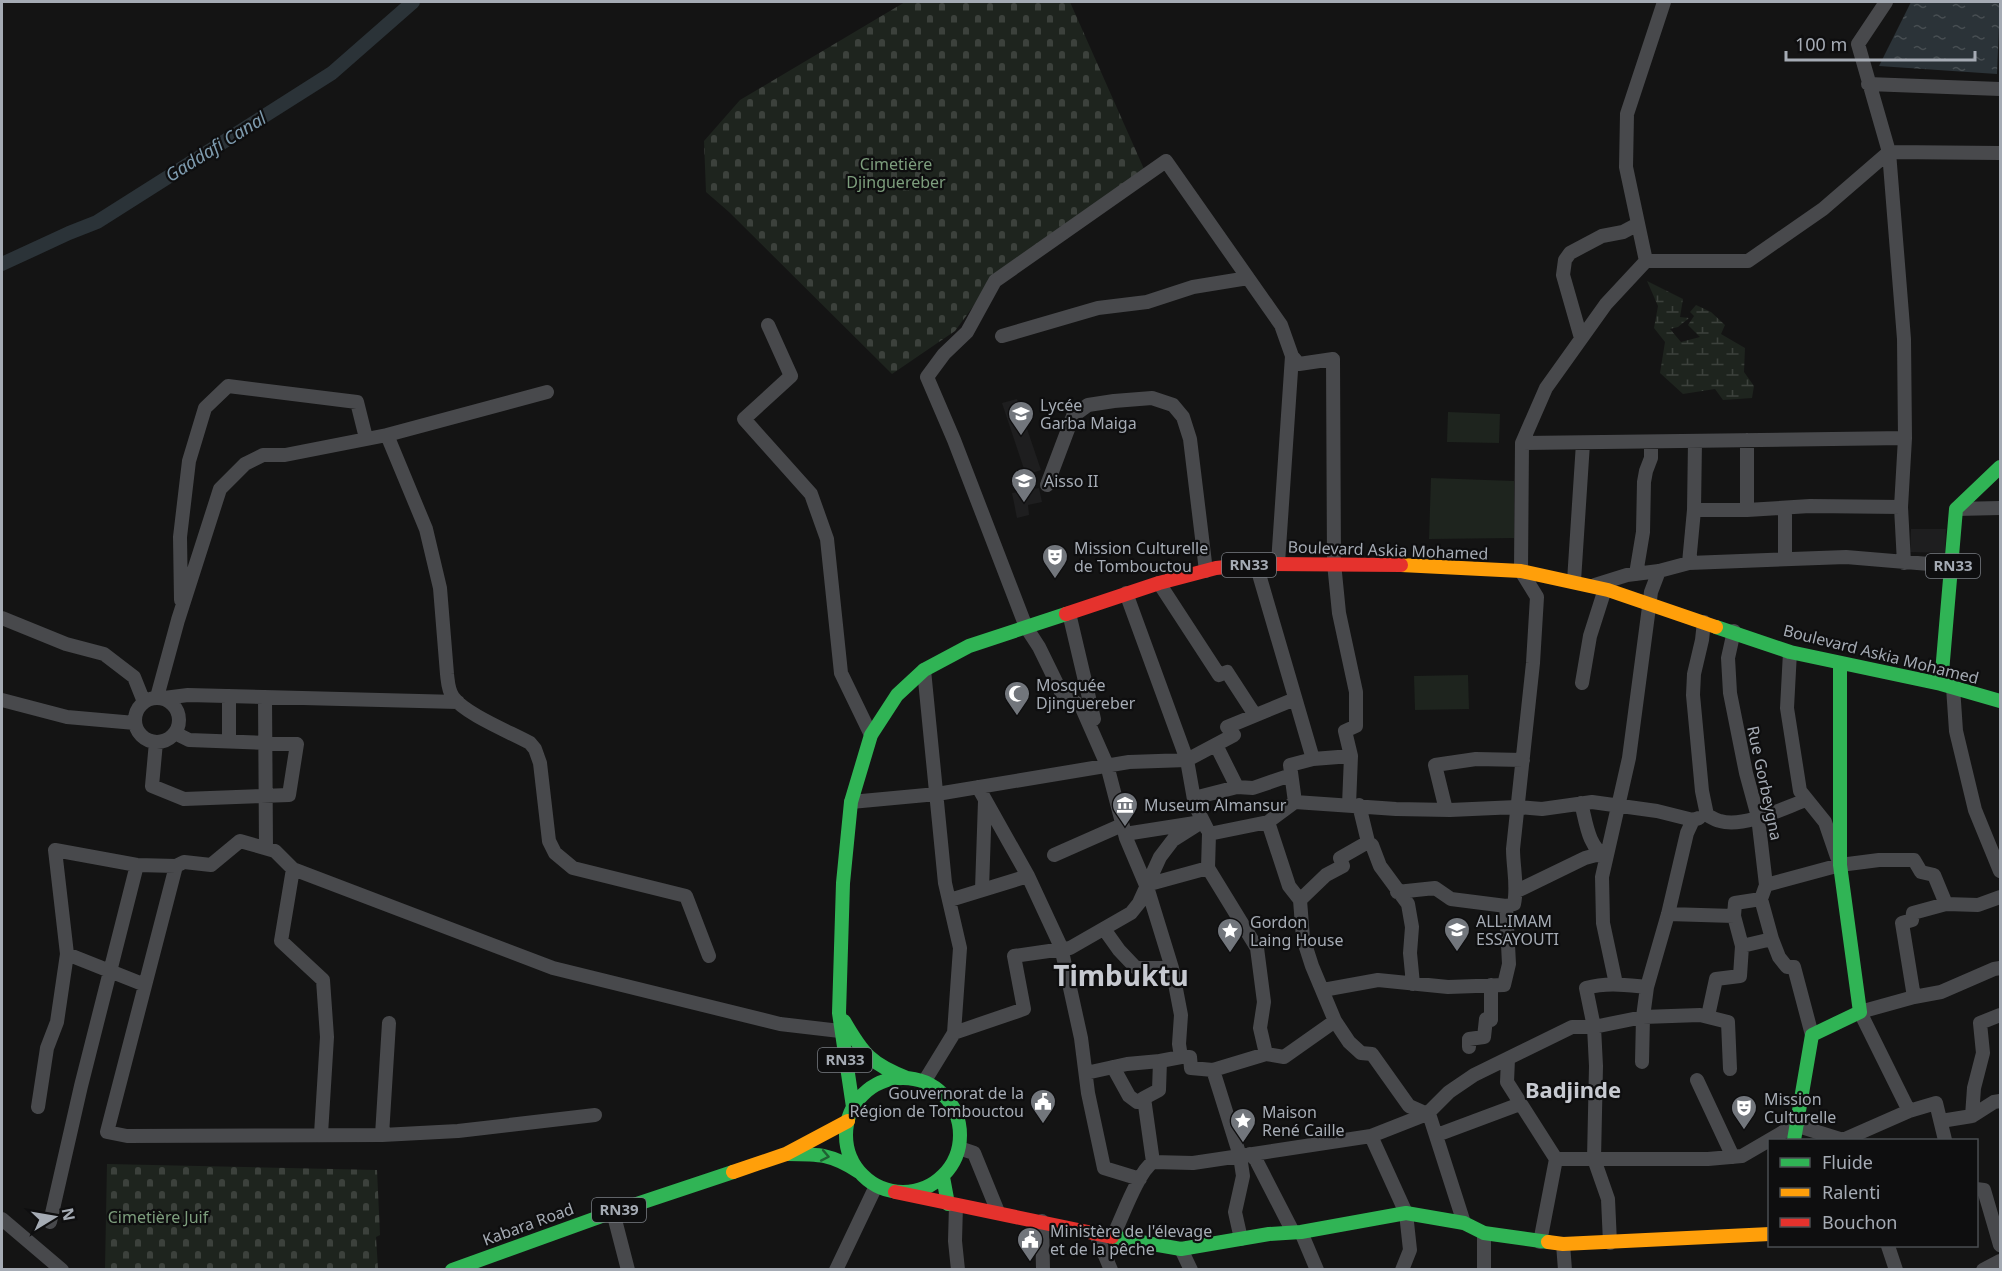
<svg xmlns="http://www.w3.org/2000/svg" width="2002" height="1271" font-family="'Noto Sans',sans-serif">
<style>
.built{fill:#1e1e1f}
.grass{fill:#1e241e}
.wetland{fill:url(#wetland-marsh)}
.cemetery{fill:url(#cemetery-stones)}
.water{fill:url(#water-ripples)}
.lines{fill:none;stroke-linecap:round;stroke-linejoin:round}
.canal{stroke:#2b3338;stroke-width:14}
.street{stroke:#48494c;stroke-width:14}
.fast{stroke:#30b455;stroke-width:14}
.slow{stroke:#ff9f0a;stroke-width:14}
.jam{stroke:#e5322d;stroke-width:14}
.oneway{stroke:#1f6132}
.labels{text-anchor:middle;stroke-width:4.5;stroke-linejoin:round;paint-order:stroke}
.shield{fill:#0e0e0f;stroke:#787c82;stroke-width:1.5}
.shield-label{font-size:15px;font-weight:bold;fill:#a5abb4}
.park-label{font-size:16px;fill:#7d9e7d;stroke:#0e0e0f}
.poi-label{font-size:16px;fill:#a5abb4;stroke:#0e0e0f;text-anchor:start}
.street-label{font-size:16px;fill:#a5abb4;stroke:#0e0e0f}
.water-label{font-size:18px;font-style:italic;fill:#7e9bae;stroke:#0e0e0f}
.district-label{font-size:22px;font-weight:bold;fill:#c6c9d0;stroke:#0e0e0f}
.town-label{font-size:28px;font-weight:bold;fill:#c6c9d0;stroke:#0e0e0f}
</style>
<defs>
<pattern id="wetland-marsh" width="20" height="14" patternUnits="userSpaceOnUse" patternTransform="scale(1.5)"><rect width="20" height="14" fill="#1e241e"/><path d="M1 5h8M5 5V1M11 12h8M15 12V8" fill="none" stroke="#3c413c"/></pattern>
<pattern id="cemetery-stones" width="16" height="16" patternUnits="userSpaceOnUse" patternTransform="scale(1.5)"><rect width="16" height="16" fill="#1e241e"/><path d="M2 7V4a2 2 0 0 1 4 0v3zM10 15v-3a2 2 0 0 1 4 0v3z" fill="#3c413c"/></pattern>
<pattern id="water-ripples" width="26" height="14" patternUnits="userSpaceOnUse" patternTransform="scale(1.5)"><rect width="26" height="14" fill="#2b3338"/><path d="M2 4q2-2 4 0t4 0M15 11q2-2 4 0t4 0" fill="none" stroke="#474e52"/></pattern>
</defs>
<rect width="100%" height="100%" fill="#141414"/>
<path class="built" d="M1017 399 1041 470 1026 475 1002 403Z
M1039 488 1042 502 1028 505 1029 515 1017 518 1012 493Z
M1911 529H1946L1945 553 1910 552Z"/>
<path class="grass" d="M1448 412 1500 414 1499 443 1447 442Z
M1431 478 1514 481V538L1429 539Z
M1468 675 1469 709 1415 710 1414 676Z"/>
<path class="wetland" d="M1647 281 1683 299 1680 317 1689 318 1678 327 1670 329 1681 342 1700 337 1688 325 1694 316 1690 312 1696 305 1711 312 1725 325 1721 334 1745 348 1744 372 1754 386 1752 398 1723 400 1715 389 1683 394 1660 373 1665 342 1654 328 1658 306Z"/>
<path class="cemetery" d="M905 2H1070L1144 169 997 274 955 331 892 374 729 212 706 192 704 141 740 100Z
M107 1164 377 1170 380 1235 376 1237 378 1269H105Z"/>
<path class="water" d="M1911 2H2000L1997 74 1879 66Z"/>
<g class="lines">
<path class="canal" d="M2 264 69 233 97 222 332 73 413 2"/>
<path class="street" d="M1886 2 1858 44 1889 152 1904 339 1905 438 1901 507 1904 563
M1868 84 2000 89
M1646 261 1626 167 1627 114 1664 2
M768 325 791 376 744 419 811 494 827 539 841 673 871 735
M1002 336 1098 308 1147 302 1193 287 1248 278
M1581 338 1563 275 1565 260 1570 253 1602 236 1623 232 1638 224
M1292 356 1299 364 1333 359 1334 563 1339 613 1356 692V726L1345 731 1351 756 1349 805
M387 435 547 392
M1747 440V510
M1522 443 1905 438
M1047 485 1073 416 1088 405 1114 401 1152 398 1173 405 1183 417 1190 439 1206 571
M1956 509 2000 508
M1694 510H1747L1810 506 1901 507
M1785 558V508
M1689 563 1694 510 1695 441
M1256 564 1313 759 1290 765 1295 802 1268 822 1289 886 1300 900 1303 938 1312 966 1335 1021 1349 1042 1361 1053 1372 1054 1409 1106 1427 1114 1430 1117 1464 1223
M1636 574 1643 532 1644 482 1646 471 1651 458V442
M1574 581 1583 443
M1159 583 1219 675 1227 672 1255 715
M1595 585 1627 575 1659 571 1689 563 1846 557 1953 566
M1126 593 1187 760 1195 805 1207 829
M181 600 180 537 189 461 205 408 228 386 357 402 366 438
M1069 613 1094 719
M2 618 66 644 104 654 134 677 144 702
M1704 622 1702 640 1694 674 1693 695 1702 791 1707 815C1711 817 1715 820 1720 821 1744 828 1784 808 1806 800
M1734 631 1728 658 1730 693 1746 773 1758 817 1766 885 1761 899 1772 939 1779 957 1787 967H1794L1812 1035
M1790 652 1787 708 1800 791 1825 822 1837 857
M924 670 945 883 960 948 954 1033 924 1082
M1582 683 1590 636 1605 589
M1953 687 1956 731 1975 810 2000 871
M157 697 178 620 220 489 245 464 263 455H285L387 435 426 529 440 588 447 674C448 682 448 690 453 697 465 714 510 732 530 743L535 749 540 763 549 841 555 853 573 868 686 896 709 956
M265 697 266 848
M135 720a22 22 0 1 1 44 0a22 22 0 1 1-44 0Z
M164 698 188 695 458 702
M2 700 67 717 135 723
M229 741V696
M156 742 152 786 184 799 289 795 297 744 189 740 175 733
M1216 745 1237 787
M1313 759 1351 756
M978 787 1028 876 1061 947 1081 1038 1088 1093 1104 1168 1140 1179
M1194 798 1237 787 1253 788 1291 775
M851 802 937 794 1129 762 1187 760 1234 735 1227 727 1295 699
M1295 802 1396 809 1450 810 1517 807 1542 809 1592 802 1657 811 1693 820
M1581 803C1586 821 1588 848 1606 856
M1359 805 1368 842 1372 845 1380 866 1408 904 1412 927 1410 953 1413 984
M1446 810 1435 765 1476 759 1523 760
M1268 822 1209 834 1208 868 1257 948 1264 1002 1260 1028 1266 1054 1284 1057 1335 1021
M1125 834 1195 823
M1054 855 1122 825
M293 869 281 941 323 980 327 1037 321 1134
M1146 885 1208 868
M1766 885 1840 865 1879 860H1914L1921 872 1934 875 1946 904
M982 889 985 801
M1517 891 1585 858 1596 855 1606 856
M1397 892 1435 888 1451 899 1506 906
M950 900 1028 876
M1300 900 1326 875 1343 866 1340 858 1368 842
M1668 914 1734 916 1735 903 1761 899
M1104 929 1119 950 1136 968H1172
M1742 946 1772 939
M67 954 145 985
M1616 984 1603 923 1602 877 1629 758 1651 592 1659 571
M1323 990 1378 980 1448 987 1504 985 1509 964 1506 906 1514 904C1518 886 1513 867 1513 849L1533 663 1537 597 1521 571 1522 443 1546 388 1606 304 1646 261H1748L1823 209 1889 152 2000 153
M1914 997 1902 923 1912 920 1913 913 1946 904 1978 905 2000 897
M1708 1016 1716 979 1740 976 1742 946 1734 916
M954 1033 1024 1009 1014 956 1070 948 1131 913 1139 903 1160 857 1173 840 1203 821
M1469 1047V1039L1484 1037 1486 1019 1491 1020V985
M1181 1057H1190L1191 1068 1213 1070 1240 1156 1371 1136 1427 1114 1449 1092 1474 1075 1572 1027H1594L1643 1017 1700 1015 1728 1022 1730 1069
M1508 1059 1507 1082 1556 1159 1540 1242
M1642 1062 1643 1017 1647 987 1668 914 1687 833 1693 820 1699 818
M1113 1067 1129 1096 1137 1102 1144 1098
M1213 1070 1266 1054
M1086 1073 1127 1064 1160 1061
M1697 1080 1733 1157
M38 1107 47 1048 57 1022 67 954 55 850 137 865 176 866
M1909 1111 1860 1012 1914 997 1941 992 1994 969 2000 968
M595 1115 458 1131 382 1135 127 1136 107 1132 176 866 184 862 211 865 240 841 275 851 293 869 553 968 780 1024 840 1031
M1972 1116 1994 1102 2000 1101
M1941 1121 1972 1116 1974 1088 1983 1053 1980 1023 2000 1015
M382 1135 389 1023
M1437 1135 1520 1104
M1371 1136 1406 1213 1410 1250 1402 1270
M1843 1140 1909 1111 1936 1103 1945 1140
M959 1148 974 1153 998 1212
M1250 1154 1256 1160 1293 1232
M1556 1159H1708L1742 1156 1795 1125 1843 1140
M1153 1162 1193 1163 1240 1156 1243 1176 1235 1212 1241 1239
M1976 1189 1984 1190 2000 1245
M956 1205 955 1241 958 1270
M613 1212 628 1270
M2 1219 62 1270
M1042 1221 1043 1270
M50 1222 81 1086 137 865
M1301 1232 1317 1270
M1096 1234 1111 1270
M1113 1236C1122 1218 1138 1172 1153 1162L1144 1098 1159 1090 1160 1061 1181 1057 1179 1044 1181 1015 1172 968 1148 890 1126 838 1107 765 1081 706 1062 694 1039 647 1026 627 954 440 927 377 944 354 967 332 995 281 1166 161 1281 325 1292 356 1278 563
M1610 1243 1608 1199 1594 1159 1596 1066 1594 1027 1586 988C1607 982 1626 985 1647 987
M1563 1244 1565 1270
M1888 1246 1896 1270
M1181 1249 1191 1270
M836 1270 876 1186
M1484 1270V1233
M1983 1270 2000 1261"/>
<path class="fast" d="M1716 627 1790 652 1941 684 1956 509 2000 467
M1941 684 2000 701
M844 1021C863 1054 871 1064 907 1078
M846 1135a57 57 0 1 1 114 0a57 57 0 1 1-114 0Z
M853 1107 839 1013 843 883 851 802 871 735 897 695 924 670 969 646 1066 614
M1794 1140 1812 1035 1860 1012 1840 865V663
M787 1154C819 1154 832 1154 859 1172
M943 1177 948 1204
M1112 1237 1181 1249 1269 1234 1301 1232 1406 1213 1464 1223 1484 1233 1548 1242
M452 1270 613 1212 733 1172"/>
<path class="slow" d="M1401 565 1521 571 1608 590 1716 627
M733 1172 786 1154 848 1121
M1548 1242 1563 1244 1770 1234"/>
<path class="jam" d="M1066 614 1159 583 1216 568 1256 564 1401 565
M895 1192 1112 1237"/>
</g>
<defs><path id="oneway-chevron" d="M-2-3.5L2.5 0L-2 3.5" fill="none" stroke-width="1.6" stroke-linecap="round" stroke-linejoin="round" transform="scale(1.5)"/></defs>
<use class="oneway" href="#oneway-chevron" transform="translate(825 1156) rotate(11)"/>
<defs>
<symbol id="school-pin" viewBox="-11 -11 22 30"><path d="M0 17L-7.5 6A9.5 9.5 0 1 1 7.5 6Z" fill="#72767c" stroke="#0e0e0f"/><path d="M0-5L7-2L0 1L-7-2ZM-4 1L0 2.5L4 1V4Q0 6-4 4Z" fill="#fff"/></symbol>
<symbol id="theatre-pin" viewBox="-11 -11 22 30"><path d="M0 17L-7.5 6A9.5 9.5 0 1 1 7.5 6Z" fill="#72767c" stroke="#0e0e0f"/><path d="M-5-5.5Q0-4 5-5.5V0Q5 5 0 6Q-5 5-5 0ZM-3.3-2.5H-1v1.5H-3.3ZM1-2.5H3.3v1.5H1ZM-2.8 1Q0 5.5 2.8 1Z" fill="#fff"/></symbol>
<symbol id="mosque-pin" viewBox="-11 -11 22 30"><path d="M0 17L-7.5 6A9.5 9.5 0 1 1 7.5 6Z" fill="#72767c" stroke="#0e0e0f"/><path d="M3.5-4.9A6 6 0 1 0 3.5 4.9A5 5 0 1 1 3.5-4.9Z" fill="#fff"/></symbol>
<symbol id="museum-pin" viewBox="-11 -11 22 30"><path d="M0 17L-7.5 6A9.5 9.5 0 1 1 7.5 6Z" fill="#72767c" stroke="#0e0e0f"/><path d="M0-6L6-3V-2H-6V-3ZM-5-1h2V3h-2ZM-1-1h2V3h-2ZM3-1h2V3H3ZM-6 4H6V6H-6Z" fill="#fff"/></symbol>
<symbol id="sight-pin" viewBox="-11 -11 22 30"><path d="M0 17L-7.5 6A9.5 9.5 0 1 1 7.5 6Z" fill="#72767c" stroke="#0e0e0f"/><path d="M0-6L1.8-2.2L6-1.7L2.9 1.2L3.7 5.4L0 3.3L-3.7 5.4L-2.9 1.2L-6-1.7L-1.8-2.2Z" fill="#fff"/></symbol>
<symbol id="civic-pin" viewBox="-11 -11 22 30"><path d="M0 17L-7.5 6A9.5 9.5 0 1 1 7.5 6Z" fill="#72767c" stroke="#0e0e0f"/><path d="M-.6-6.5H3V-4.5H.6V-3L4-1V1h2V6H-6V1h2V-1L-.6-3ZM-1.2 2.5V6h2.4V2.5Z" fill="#fff"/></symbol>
</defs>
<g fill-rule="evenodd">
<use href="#school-pin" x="1006" y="399" width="30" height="40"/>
<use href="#school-pin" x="1009" y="466" width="30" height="40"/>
<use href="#theatre-pin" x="1040" y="542" width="30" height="40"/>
<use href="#mosque-pin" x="1002" y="679" width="30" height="40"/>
<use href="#museum-pin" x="1110" y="790" width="30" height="40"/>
<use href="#school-pin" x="1442" y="915" width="30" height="40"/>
<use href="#sight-pin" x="1215" y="916" width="30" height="40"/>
<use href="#civic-pin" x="1028" y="1087" width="30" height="40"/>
<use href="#theatre-pin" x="1729" y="1093" width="30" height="40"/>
<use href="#sight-pin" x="1228" y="1106" width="30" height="40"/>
<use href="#civic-pin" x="1015" y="1225" width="30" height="40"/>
</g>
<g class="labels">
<g class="shield">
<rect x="1222" y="553" width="54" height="24" rx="4.5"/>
<rect x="1926" y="554" width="54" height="24" rx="4.5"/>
<rect x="818" y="1048" width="54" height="24" rx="4.5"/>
<rect x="592" y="1198" width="54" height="24" rx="4.5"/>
</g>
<g class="shield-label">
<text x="1249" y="570">RN33</text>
<text x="1953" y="571">RN33</text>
<text x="845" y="1065">RN33</text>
<text x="619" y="1215">RN39</text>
</g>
<g class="park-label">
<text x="896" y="170">Cimetière<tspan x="896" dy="18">Djinguereber</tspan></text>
<text x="158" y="1223">Cimetière Juif</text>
</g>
<g class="poi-label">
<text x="1040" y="411">Lycée<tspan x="1040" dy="18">Garba Maiga</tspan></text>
<text x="1044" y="487">Aisso II</text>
<text x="1074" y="554">Mission Culturelle<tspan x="1074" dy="18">de Tombouctou</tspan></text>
<text x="1036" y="691">Mosquée<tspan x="1036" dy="18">Djinguereber</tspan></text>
<text x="1144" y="811">Museum Almansur</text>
<text x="1476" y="927">ALL.IMAM<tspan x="1476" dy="18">ESSAYOUTI</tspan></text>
<text x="1250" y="928">Gordon<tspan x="1250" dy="18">Laing House</tspan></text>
<text x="1024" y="1099" text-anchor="end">Gouvernorat de la<tspan x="1024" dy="18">Région de Tombouctou</tspan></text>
<text x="1764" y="1105">Mission<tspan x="1764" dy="18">Culturelle</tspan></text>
<text x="1262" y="1118">Maison<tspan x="1262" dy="18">René Caille</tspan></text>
<text x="1050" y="1237">Ministère de l'élevage<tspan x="1050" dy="18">et de la pêche</tspan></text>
</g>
<g class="street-label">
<text transform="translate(1388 550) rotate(2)" y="6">Boulevard Askia Mohamed</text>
<text transform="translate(1881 654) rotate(14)" y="6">Boulevard Askia Mohamed</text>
<text transform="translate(1765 783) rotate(78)" y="6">Rue Gorbeygna</text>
<text transform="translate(528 1224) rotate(-20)" y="6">Kabara Road</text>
</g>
<g class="water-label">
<text transform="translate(216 147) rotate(-32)" y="6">Gaddafi Canal</text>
</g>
<g class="district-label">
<text x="1573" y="1098">Badjinde</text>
</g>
<g class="town-label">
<text x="1121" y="986">Timbuktu</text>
</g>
</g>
<rect width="2002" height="1271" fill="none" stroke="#a5abb4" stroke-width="6"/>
<rect x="1768" y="1139" width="210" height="108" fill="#0e0e0f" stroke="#4a4d51" stroke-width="1.5"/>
<rect x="1780" y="1158" width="30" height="9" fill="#30b455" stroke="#4a4d51" stroke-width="1.5"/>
<text x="1822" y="1169" font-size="18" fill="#a5abb4">Fluide</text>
<rect x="1780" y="1188" width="30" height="9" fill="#ff9f0a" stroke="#4a4d51" stroke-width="1.5"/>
<text x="1822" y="1199" font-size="18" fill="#a5abb4">Ralenti</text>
<rect x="1780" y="1218" width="30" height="9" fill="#e5322d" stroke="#4a4d51" stroke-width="1.5"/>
<text x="1822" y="1229" font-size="18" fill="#a5abb4">Bouchon</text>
<g transform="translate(54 1217) rotate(79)" stroke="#0e0e0f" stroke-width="4.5" paint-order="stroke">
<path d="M0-4.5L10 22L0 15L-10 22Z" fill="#a5abb4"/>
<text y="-9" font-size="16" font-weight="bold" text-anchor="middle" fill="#a5abb4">N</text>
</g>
<path d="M1786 51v9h189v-9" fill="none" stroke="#a5abb4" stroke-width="3"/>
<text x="1795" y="51" font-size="18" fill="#a5abb4" stroke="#0e0e0f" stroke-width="4.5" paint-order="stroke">100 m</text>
</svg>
